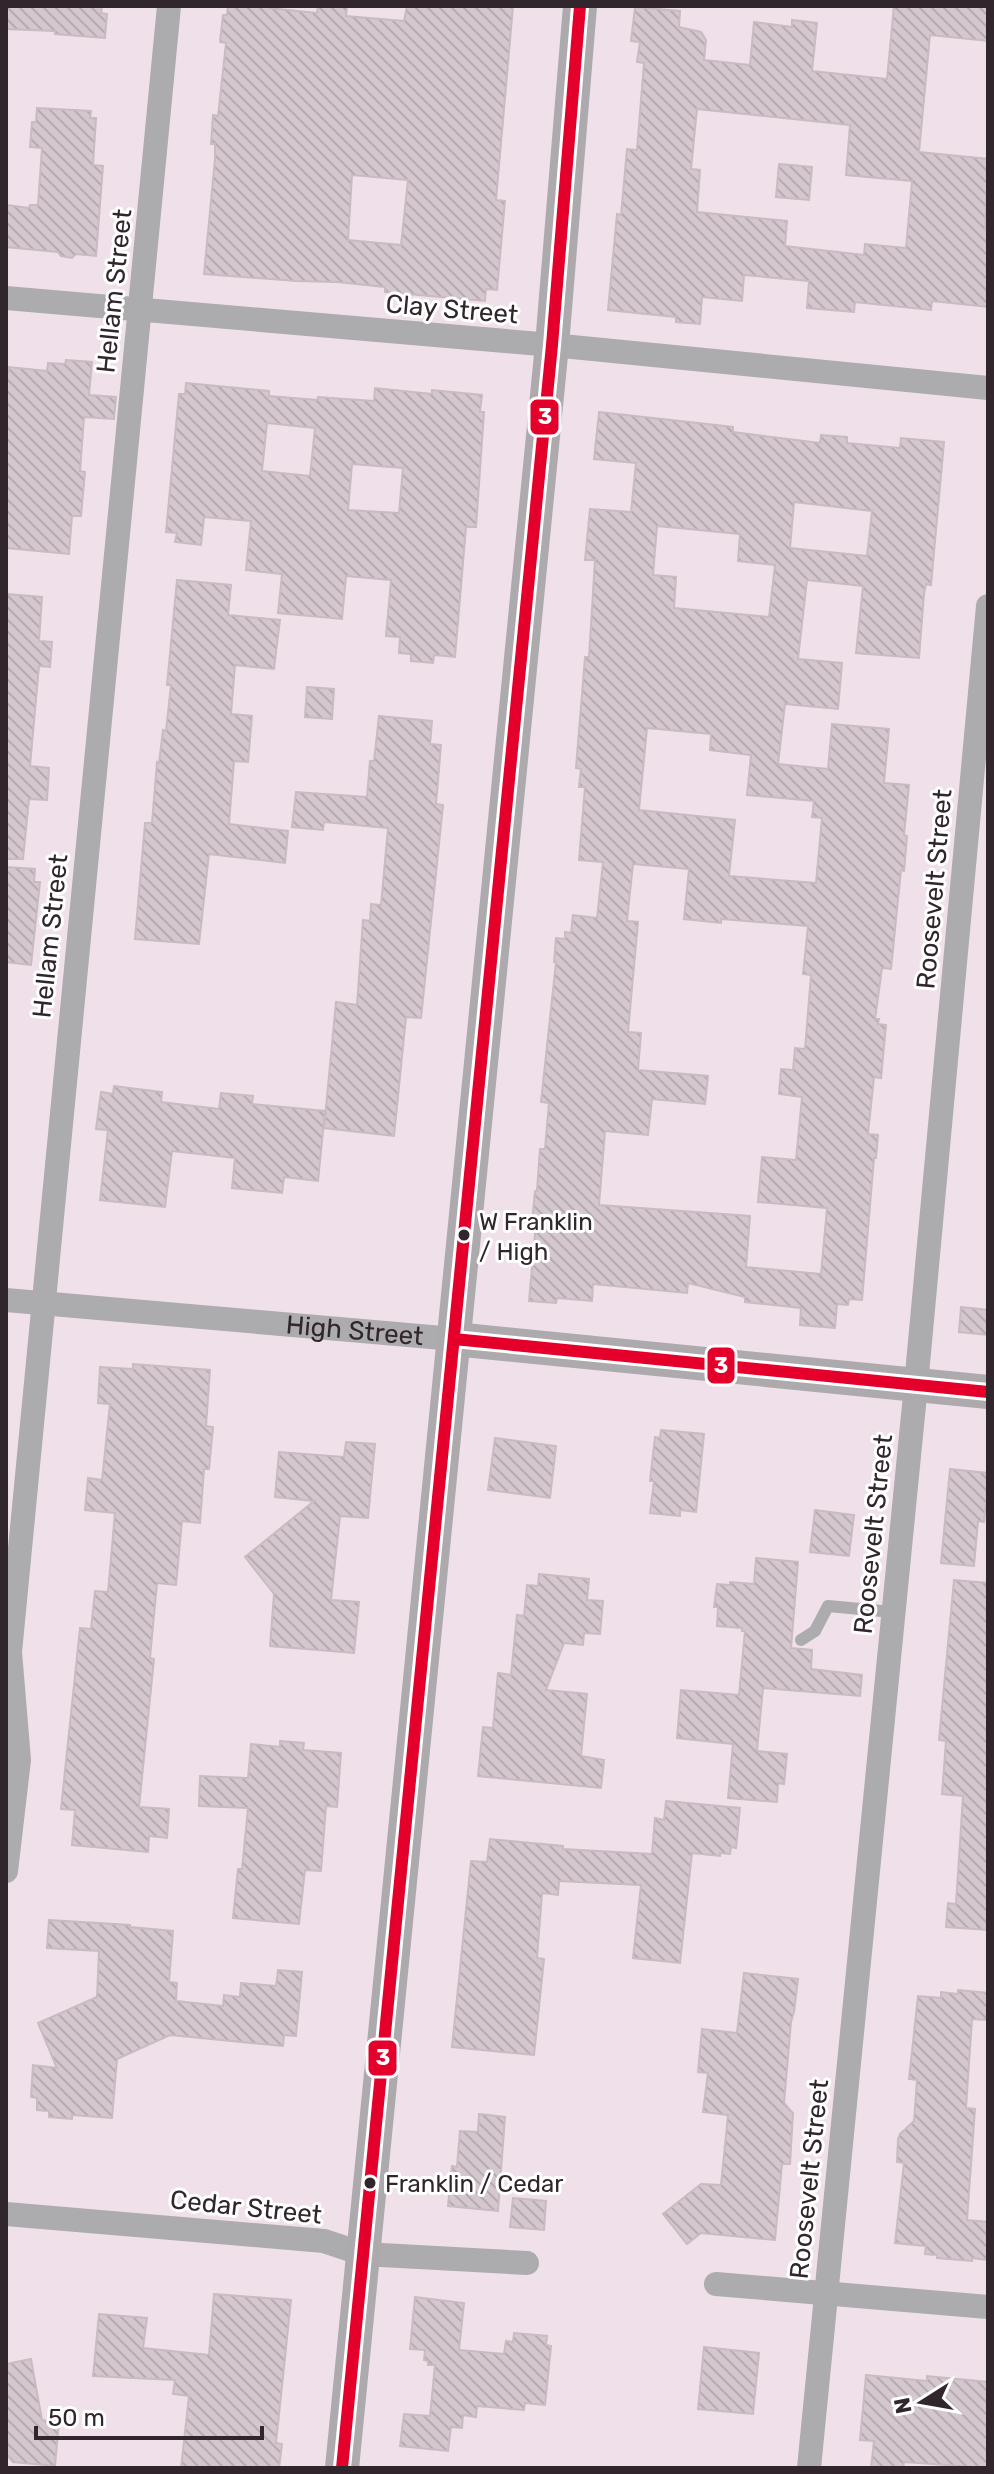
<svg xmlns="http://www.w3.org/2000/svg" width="994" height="2474" font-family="Rubik,sans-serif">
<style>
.building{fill:url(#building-back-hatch);stroke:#c8bbc2;stroke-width:2;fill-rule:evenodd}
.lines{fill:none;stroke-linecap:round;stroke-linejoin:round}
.lane{stroke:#acabae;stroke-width:12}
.street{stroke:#acabae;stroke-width:24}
.secondary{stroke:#adaaae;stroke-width:34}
.bus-1-casing{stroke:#fff;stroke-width:18}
.bus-1{stroke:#e4002b;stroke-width:12}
.bus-dot{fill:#30262c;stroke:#fff;stroke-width:3}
.labels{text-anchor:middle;stroke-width:6;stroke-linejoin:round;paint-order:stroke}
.bus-label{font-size:24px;fill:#30262c;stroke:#fff;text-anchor:start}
.street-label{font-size:26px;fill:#30262c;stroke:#fff}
.line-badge{stroke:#fff;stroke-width:3}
.badge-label{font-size:22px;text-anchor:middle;font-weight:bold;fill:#fff}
</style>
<defs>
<pattern id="building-back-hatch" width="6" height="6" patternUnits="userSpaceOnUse" patternTransform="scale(2)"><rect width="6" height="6" fill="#d4c7ce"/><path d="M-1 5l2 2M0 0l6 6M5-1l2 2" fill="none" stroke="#b6abb1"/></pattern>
</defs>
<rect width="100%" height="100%" fill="#f0e0e9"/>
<path class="building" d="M6 6H102L101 13 107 14 105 38 55 34V31L6 29Z
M228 6H269V8L317 13 318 6H347L346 16 404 21 407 6H513L496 200 505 201 501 245 497 290 486 289 485 301 385 292V287L337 282 296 281 204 274 215 159V144H211L213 115 218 116 226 43 220 42 223 15H227ZM352 175 408 180 401 245 348 240Z
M894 6H988V41L930 35 919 152 988 159 985 229 988 230V307L932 301 931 310 855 302 854 312 807 308 809 281 744 275 742 301 702 297 700 324 676 322V317L608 310 617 214 621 215 627 149 637 150 644 63 637 62 640 42 631 41 635 7 680 11 679 27 701 32 706 40 704 60 750 65 754 22 792 27V20L817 23 812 71 887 79ZM697 109 850 125 846 175 912 181 906 248 865 244 864 255 785 246 787 221 697 212 700 170 691 169Z
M37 108 91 111 90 118H96L93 165 103 166 96 256 76 254 72 258 61 256 58 252 6 247V205L29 208 30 205H38L42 148 30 147 32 122H36Z
M779 164 812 167 809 200 776 197Z
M66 360 92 362 89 395 116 397 114 419 84 417 80 471 85 472 81 516H72L69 554 6 548V373H8L9 367 47 371 48 363 65 364Z
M186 383 269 391V396L318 400V397L374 401 375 388 432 394V390L482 395 480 412H484L476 527H466L455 657 434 655 433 663 411 661V654L399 653 400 637 386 636 391 580 346 576 342 619 278 613 282 574 246 570 251 521 204 517 201 545 175 542 177 533 166 532 179 394H185ZM267 423 315 428 310 476 262 471ZM352 464 403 468 399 513 348 510Z
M599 412 733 427V432L820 443 821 435 847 437V443L900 448 901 438 944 442 931 585 926 584 924 594 919 658 856 653 863 586 807 580 798 659 842 663 838 709 785 704 778 764 828 769 832 724 889 729 884 783 909 785 904 835 907 836 904 871 901 870 891 969 882 968 875 1019H879L878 1024 886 1025 881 1078 874 1077 868 1134 878 1135 876 1158H874L862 1300 849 1299 848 1305 837 1304 835 1328 800 1325 801 1308 745 1302V1297L688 1283 687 1293 593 1284 592 1301 557 1298 556 1303 529 1301 536 1223H532L535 1191H537L540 1149H545L549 1103 541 1102 556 962H554L556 938 565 939V932L571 933 573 915 597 918 603 862 579 860 585 787H579L581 769 576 768 585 657H589L595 560H585L590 509 631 512 636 463 594 459ZM794 502 872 511 867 556 790 548ZM657 526 740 534 738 561 775 565 769 617 674 608 676 577 653 575ZM647 728 711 734 710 750 751 755 747 795 814 801 812 817 822 818 816 883 729 876 735 820 639 810ZM633 864 689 869 684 919 721 923V919L808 926 803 974 811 975 805 1049 795 1048 793 1070 781 1069 779 1094 802 1097 796 1160 762 1157 758 1202 827 1208 821 1274 746 1267 750 1216 599 1205 605 1131 648 1135 652 1099 705 1104 708 1076 638 1070 641 1033 628 1032 638 922 627 921Z
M177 580 231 585 228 615 280 620 274 669 235 665 231 714 252 716 248 762 234 761 229 824 288 831 285 863 209 854 199 944 135 939 145 823H152L157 762 159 763 163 730 166 731 171 685H167Z
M6 594 42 597 39 641 52 642 50 667 39 666 30 766 49 768 47 800 29 799 23 859H6Z
M307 687 334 689 332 719 305 717Z
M379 716 432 721 430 744 441 745 436 804 443 805 421 1018 406 1017 394 1136 324 1128 336 1002 357 1005 363 920 370 921 371 904 381 905 388 828 324 822 323 830 292 827 296 792 367 797 370 761H374Z
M6 867 35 869 34 882H40L31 965 6 962Z
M114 1086 162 1092 161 1102 219 1109 221 1093 253 1096 252 1104 325 1111 318 1181 284 1177 282 1193 232 1188 235 1158 172 1151 165 1207 100 1200 108 1130 96 1129 101 1092 113 1094Z
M961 1307 988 1310V1335L959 1332Z
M133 1364 210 1370 206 1426 213 1427 209 1469H204L200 1523 182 1521 176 1585 157 1583 150 1658 154 1659 139 1807 169 1809 167 1838 149 1836 148 1852 72 1845 75 1810 61 1809 80 1628 91 1629 95 1591 108 1592 115 1513 85 1510 88 1478 102 1480 110 1404 98 1403 100 1367 133 1369Z
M661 1430 704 1434 696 1512 680 1510V1516L650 1513 654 1481H650L655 1437 660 1438Z
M495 1438 556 1446 550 1498 488 1490Z
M346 1442 375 1444 368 1518 340 1516 331 1600 359 1602 354 1653 270 1646 274 1594 245 1557 314 1501 275 1497 279 1452 344 1457Z
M950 1469 988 1473V1503H986L984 1522 978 1521 974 1566 941 1563Z
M815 1510 854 1515 849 1556 810 1552Z
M756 1558 798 1562 791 1648 812 1650 811 1669 862 1675 860 1696 763 1688 757 1751 787 1754 784 1784 778 1783 777 1802 728 1798 733 1744 677 1738 681 1690 739 1695 745 1631H742V1628L717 1626 718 1607H714L717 1584 730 1585V1582L754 1584Z
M539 1574 589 1579 587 1600 603 1601 600 1634 584 1633 583 1645 564 1643 546 1690 587 1694 581 1756 604 1760 601 1788 478 1776 483 1727 493 1728 498 1673 511 1675 517 1615 524 1616 527 1585 538 1586Z
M954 1580 988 1583V1930L946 1927 948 1903 956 1904 963 1796 942 1794 946 1741 939 1740Z
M280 1741 304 1743 303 1750 341 1753 337 1807 326 1806 321 1871 305 1870 299 1924 233 1918 238 1869H242L248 1808 199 1806 200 1776 248 1778 251 1744 280 1747Z
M666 1801 740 1808 736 1848 731 1847 730 1854 720 1853V1856L692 1853 680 1963 633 1958 641 1885 559 1881 558 1895 542 1893 537 1958 544 1959 534 2055 452 2047 471 1861 487 1862 490 1839 563 1846V1849L652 1854 655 1818 664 1820Z
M49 1920 130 1925V1927L173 1931 169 1982 177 1983 176 2001 223 2006 224 1995 240 1997 241 1983 276 1986 278 1970 302 1972 296 2036 284 2035 283 2046 170 2035 117 2059 112 2118 72 2115V2119L49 2117V2111L37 2110V2098L31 2097 33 2065 57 2068 38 2023 97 1997 99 1951 47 1948Z
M744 1973 798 1979 794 2012 791 2022 784 2103 793 2113 790 2164H782L775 2240 701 2233 687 2244 663 2214 701 2184 721 2185 728 2115 703 2112 708 2073 698 2072 702 2029 737 2033Z
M958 1990 988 1993 987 2020 972 2019 966 2108 975 2109 967 2220 988 2222V2260L972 2258V2261L937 2258V2255L925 2254 926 2246 895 2243 904 2163 897 2162 898 2139 900 2134 914 2121 917 2080 909 2079 918 1996 941 1998V1992L958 1994Z
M479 2114 505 2117 498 2211 448 2206 452 2166 457 2167 460 2131 478 2132Z
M513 2198 546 2201 544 2230 510 2227Z
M214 2294 291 2300 276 2443 282 2444 279 2468H181L189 2396 173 2394 175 2380 93 2376 99 2314 147 2318 143 2348 209 2355Z
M415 2297 464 2303 459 2350 504 2354 506 2341 513 2342 514 2333 547 2336 546 2345 551 2346 545 2405 525 2403 524 2410 477 2406 476 2417 463 2415 462 2428 451 2427 448 2451 400 2446 404 2414 430 2416 435 2365H428V2361L424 2360 425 2350 410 2349Z
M704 2347 759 2353 753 2414 698 2409Z
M31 2359 42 2420 59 2422 55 2466 13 2462 6 2454V2364Z
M866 2375 927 2381V2376L988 2382V2468L904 2462 903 2468H871L874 2441 860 2440Z"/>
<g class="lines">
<path class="lane" d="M801 1640 815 1631 828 1606 893 1612"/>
<g class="street">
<path d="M6 298 552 345 988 388"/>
<path id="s1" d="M6 1300 454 1339"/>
<path d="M6 1871 19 1760 10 1652 169 6"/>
<path d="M6 2214 324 2241 363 2254 527 2263"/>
<path d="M716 2284 988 2307"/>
<path d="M809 2468 916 1385 988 606"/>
</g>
<path class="secondary" d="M454 1339 988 1392
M342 2468 552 345 580 6"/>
<defs>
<path id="bus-1" d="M454 1339 988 1392
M342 2468 552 345 580 6"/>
</defs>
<use href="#bus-1" class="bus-1-casing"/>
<use href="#bus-1" class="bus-1"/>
</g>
<g class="bus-dot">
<circle cx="464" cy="1235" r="7"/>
<circle cx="370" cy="2183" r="7"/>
</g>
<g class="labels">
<g class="bus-label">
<text x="479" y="1230">W Franklin<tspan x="479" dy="30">/ High</tspan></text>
<text x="385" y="2192">Franklin / Cedar</text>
</g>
<g class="street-label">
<text transform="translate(114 291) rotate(-84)" y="9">Hellam Street</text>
<text transform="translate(452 309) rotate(5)" y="9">Clay Street</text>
<text transform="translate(934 889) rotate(-85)" y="9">Roosevelt Street</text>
<text transform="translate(50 936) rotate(-84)" y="9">Hellam Street</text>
<text dy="9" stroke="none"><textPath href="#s1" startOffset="350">High Street</textPath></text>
<text transform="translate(873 1534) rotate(-84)" y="9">Roosevelt Street</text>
<text transform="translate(809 2179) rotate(-84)" y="9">Roosevelt Street</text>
<text transform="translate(246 2207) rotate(6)" y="9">Cedar Street</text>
</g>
</g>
<g class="line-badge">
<rect x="529" y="398" width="31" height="38" rx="8" fill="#e4002b"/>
<rect x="706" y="1346" width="30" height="39" rx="8" fill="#e4002b"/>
<rect x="367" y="2039" width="31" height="38" rx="8" fill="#e4002b"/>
</g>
<g class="badge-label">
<text x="545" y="424">3</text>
<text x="721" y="1373">3</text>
<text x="383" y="2065">3</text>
</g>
<rect width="994" height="2474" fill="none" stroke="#30262c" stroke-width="16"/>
<g transform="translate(922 2402) rotate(259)" stroke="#ffffff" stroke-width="6" paint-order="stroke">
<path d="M0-6L14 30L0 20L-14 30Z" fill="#30262c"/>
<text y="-12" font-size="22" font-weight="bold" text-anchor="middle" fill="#30262c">N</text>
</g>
<path d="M36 2426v12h226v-12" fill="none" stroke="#30262c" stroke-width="4"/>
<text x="48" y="2426" font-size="24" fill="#30262c" stroke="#ffffff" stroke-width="6" paint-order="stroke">50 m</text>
</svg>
